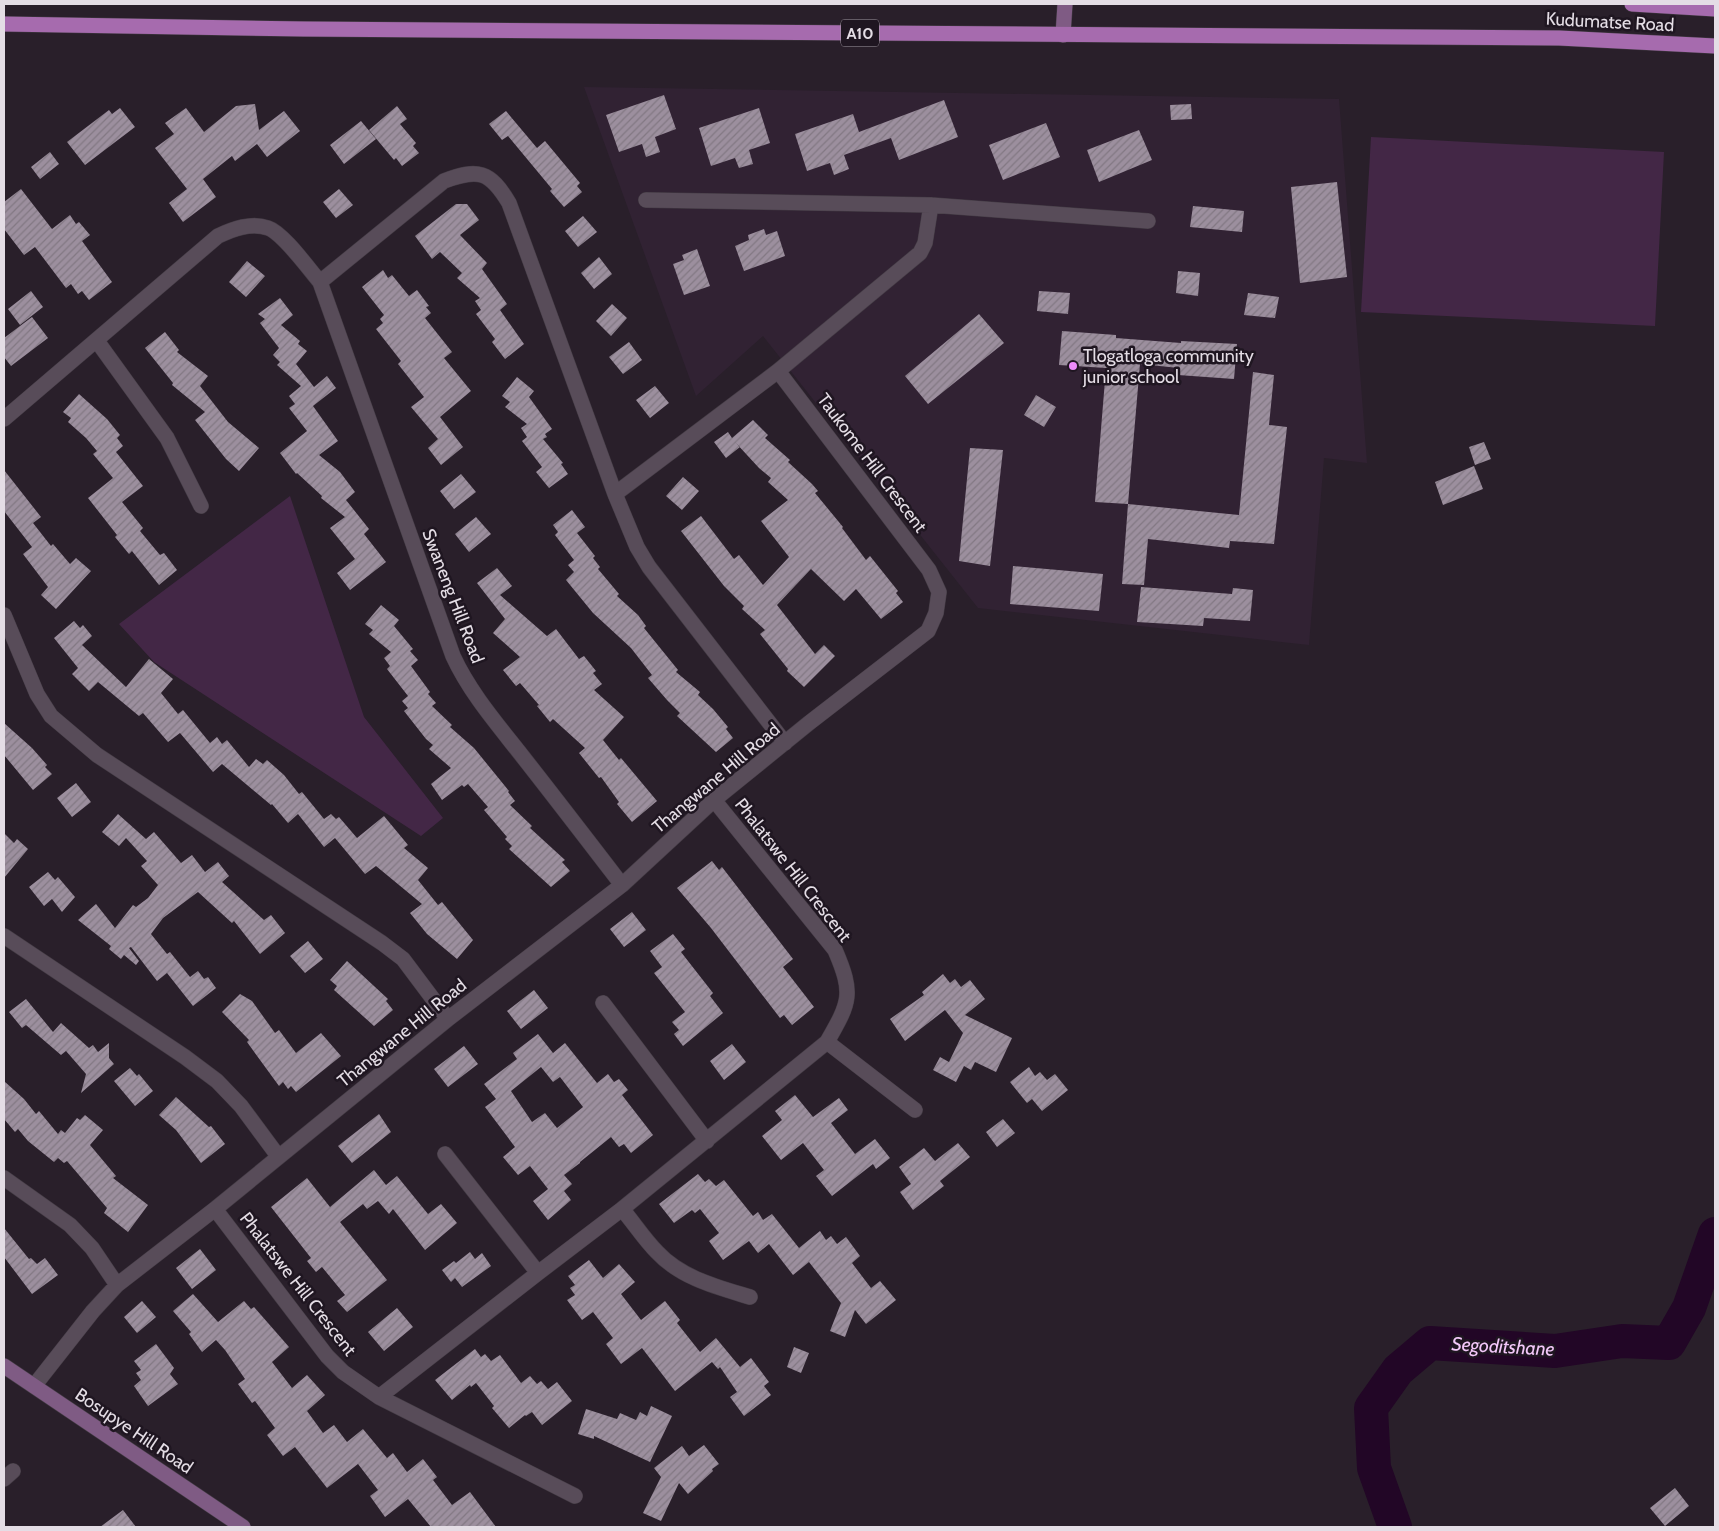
<svg xmlns="http://www.w3.org/2000/svg" width="1719" height="1531" font-family="Cabin,sans-serif">
<style>
.built{fill:#312233}
.grass{fill:#432746}
.lines{fill:none;stroke-linecap:round;stroke-linejoin:round}
.river{stroke:#220626;stroke-width:34}
.building{fill:url(#building-hatch);fill-rule:evenodd}
.street-casing{stroke:#443c45;stroke-width:16}
.secondary-casing{stroke:#443c45;stroke-width:16}
.primary-casing{stroke:#443c45;stroke-width:16}
.street{stroke:#584c59;stroke-width:15}
.secondary{stroke:#7f5b84;stroke-width:15}
.primary{stroke:#a66bae;stroke-width:15}
.poi-dot{fill:#ec8cfa;stroke:#1f1621;stroke-width:2}
.labels{text-anchor:middle;stroke-width:5;stroke-linejoin:round;paint-order:stroke}
.shield{fill:#1f1621;stroke:#a9a1aa;stroke-width:1}
.shield-label{font-size:16px;font-weight:bold;fill:#e4dde5}
.street-label{font-size:18px;fill:#e4dde5;stroke:#1f1621}
.poi-label{font-size:18px;fill:#e4dde5;stroke:#1f1621;text-anchor:start}
.water-label{font-size:19px;font-style:italic;fill:#f3c8f9;stroke:#1f1621}
</style>
<defs>
<pattern id="building-hatch" width="6" height="6" patternUnits="userSpaceOnUse" patternTransform="scale(1.25)"><rect width="6" height="6" fill="#9c8f9e"/><path d="M-1 1l2-2M0 6l6-6M5 7l2-2" fill="none" stroke="#827883"/></pattern>
</defs>
<rect width="100%" height="100%" fill="#291f2a"/>
<path class="built" d="M584 87 1339 99 1367 463 1324 458 1309 645 978 608 763 336 696 396Z"/>
<path class="grass" d="M1371 137 1664 152 1655 326 1361 312Z
M290 496 364 717 443 818 421 836 154 662 119 624Z"/>
<g class="lines">
<path class="river" d="M1395 1527 1374 1468 1371 1408 1398 1370 1430 1343 1555 1351 1622 1341 1669 1343 1689 1308 1715 1234"/>
</g>
<path class="building" d="M664 95 676 129 655 137 660 152 646 157 642 144 619 152 606 115Z
M944 100 958 137 899 160 891 138 844 155 849 169 834 175 830 163 807 171 795 134 853 114 859 132Z
M255 104 259 130 284 111 300 131 267 157 257 144 235 161 232 156 203 179 216 197 183 222 169 203 187 189 155 148 174 134 165 123 186 108 204 132 236 106Z
M1191 104 1192 119 1171 120 1170 105Z
M397 106 407 119 400 124 416 143 413 146 419 153 402 166 396 158 394 160 369 130Z
M120 108 135 127 85 165 67 142 109 110 112 114Z
M759 108 770 143 749 150 753 164 739 168 735 158 711 166 699 128Z
M506 111 537 148 545 141 580 183 577 186 582 192 564 207 550 191 552 189 508 136 502 140 489 124Z
M361 121 376 139 344 164 330 145Z
M1046 123 1060 157 1003 180 989 145Z
M1139 130 1152 160 1099 182 1087 150Z
M50 152 59 164 40 179 31 167Z
M1337 182 1347 277 1300 283 1291 187Z
M21 189 52 229 70 215 76 224 79 222 90 235 82 241 112 282 89 300 82 291 78 294 71 284 66 288 35 247 24 255 4 229V202Z
M339 189 353 205 336 218 323 202Z
M456 204H467L479 220 460 235 487 263 482 269 507 304 500 310 524 344 505 359 492 342 495 339 476 314 481 310 475 301 480 298 457 278 462 273 440 252 432 259 415 236Z
M1193 206 1244 211 1242 232 1190 227Z
M583 216 597 232 578 247 565 231Z
M764 229 766 235 777 231 785 256 744 271 735 246 749 240 748 235Z
M697 249 710 286 684 295 673 264 684 260 682 255Z
M599 257 612 274 594 289 581 273Z
M247 261 265 276 246 297 229 282Z
M383 270 388 278 392 275 409 296 417 290 429 306 426 307 431 313 425 318 452 352 444 358 471 391 440 417 463 447 441 465 428 448 438 439 411 407 424 397 398 364 401 361 376 329 383 323 380 319 384 315 362 287Z
M1178 271 1200 273 1198 296 1176 293Z
M31 291 43 307 20 325 8 309Z
M1039 291 1070 293 1068 314 1037 311Z
M1248 293 1279 297 1275 318 1244 315Z
M280 298 293 315 281 325 300 341 298 344 307 351 296 364 314 387 327 376 336 388 313 406 338 441 319 455 340 472 355 492 346 500 369 529 364 534 386 562 350 590 337 573 355 559 330 528 345 517 321 498 322 496 297 473 296 474 280 453 307 431 289 408 295 404 289 396 301 386 277 365 280 362 273 355 279 348 260 323 265 319 258 314Z
M612 304 627 318 611 336 596 321Z
M979 314 1004 343 928 404 905 376Z
M32 317 48 338 11 366 4 357V338Z
M1062 331 1116 335V338L1181 343V341L1237 344 1234 379 1178 375 1179 368 1140 364 1128 504 1095 502 1106 368 1059 365Z
M165 332 179 350 177 352 208 376 200 386 228 422 259 448 239 471 226 459 195 420 205 412 172 385 173 383 145 348Z
M629 342 642 360 623 374 609 357Z
M1253 372 1274 375 1269 425 1287 427 1274 544 1230 541 1229 548 1148 539 1144 585 1122 584 1128 504 1239 515Z
M517 377 534 391 529 397 552 429 545 434 547 437 543 439 563 463 561 464 568 474 549 488 536 472 542 467 522 441 527 437 521 428 527 424 505 407 510 402 502 396Z
M655 386 669 403 650 418 636 400Z
M79 394 107 419 120 435 117 438 123 446 116 452 143 486 122 502 143 528 140 531 160 555 164 553 177 570 159 585 132 551 129 554 115 537 117 535 88 498 113 478 93 454 97 451 86 438 68 422 71 418 63 412Z
M1036 395 1056 407 1044 427 1024 415Z
M753 420 768 435 765 438 790 460 788 462 812 484 818 491 815 493 843 527 842 528 866 560 870 556 898 591 896 593 903 602 881 619 856 589 844 601 811 569 777 605 815 654 824 645 835 656 804 687 787 671 788 669 760 634 765 630 742 609 744 606 724 586 681 531 701 516 734 559 739 555 763 585 789 557 761 521 788 500 768 482 771 478 759 468 735 442 740 447 726 458 714 442 728 432 732 438Z
M1484 442 1491 459 1475 465 1469 447Z
M970 448 1003 450 990 566 959 561Z
M1474 466 1483 489 1443 505 1435 482Z
M4 470 41 517 33 523 51 546 53 544 70 564 76 558 91 571 56 609 41 595 48 587 23 554 32 547 4 511Z
M461 474 476 492 454 509 440 491Z
M683 477 699 491 682 510 666 496Z
M572 510 585 527 577 533 595 556 593 558 600 567 598 569 619 594 617 596 638 615 646 626 644 628 678 670 676 672 700 692 698 695 713 709 728 727 726 729 733 738 716 752 677 716 680 713 667 700 648 678 652 675 631 648 593 613 566 580 574 572 568 565 574 560 555 535 558 532 553 525Z
M476 517 491 534 469 552 455 534Z
M1013 566 1103 574 1099 611 1010 604Z
M497 568 512 586 500 595 547 636 556 629 579 659 584 656 596 671 593 673 602 684 594 690 624 717 603 740 619 760 621 758 657 801 632 822 617 804 619 802 601 777 599 778 579 753 585 748 553 719 550 722 537 706 539 705 520 683 516 686 503 670 520 657 493 633 505 619 477 583Z
M1141 587 1232 594 1233 588 1253 590 1250 621 1204 618 1203 626 1137 622Z
M381 605 399 620 394 626 413 649 410 651 418 660 411 666 430 692 428 694 436 703 432 706 452 725 450 727 474 748 509 791 508 792 515 801 510 805 532 826 530 828 565 860 562 862 570 871 551 887 509 849 512 846 505 839 507 837 484 810 488 807 468 784 464 787 462 785 442 800 431 784 451 768 429 749 433 745 426 739 404 711 408 708 402 701 408 696 387 669 390 666 384 658 391 652 369 634 373 630 365 624Z
M74 621 80 628 83 625 92 636 82 645 126 687 149 659 173 679 161 693 178 714 183 710 210 743 217 737 222 744 227 740 249 767 256 759 263 764 267 760 284 775 299 794 302 792 324 819 331 814 336 819 339 817 357 838 384 816 408 845 404 848 428 868 418 880 438 905 442 902 473 940 457 959 427 934 410 913 422 904 376 866 365 874 335 838 324 847 298 814 288 823 272 804 271 805 222 764 213 772 180 733 168 742 143 713 139 716 98 682 89 691 72 674 78 668 54 638Z
M4 723 32 748 47 765 45 767 52 774 33 790 4 755Z
M76 783 91 802 72 817 57 798Z
M118 814 146 839 154 832 181 863 192 855 205 872 218 862 229 876 222 882 264 920 271 915 285 933 260 954 234 921 232 923 198 892 163 918 151 934 167 954 170 952 190 977 198 971 204 979 208 977 216 988 193 1006 167 973 157 981 131 947 129 948 139 961 136 965 124 955 121 959 109 949 111 946 78 920 96 904 115 928 133 905 136 907 148 898 158 885 141 866 147 861 126 838 119 846 102 832Z
M4 833 14 843 17 839 28 849 4 878Z
M712 861 719 870 722 867 793 959 783 967 814 1007 792 1025 784 1015 780 1018 711 928 677 888Z
M48 872 55 880 58 877 75 897 62 912 52 899 44 906 29 887Z
M632 912 646 930 624 947 610 929Z
M673 934 685 949 681 952 713 993 710 996 723 1013 683 1046 674 1034 679 1030 672 1022 685 1012 654 973 662 967 650 951Z
M308 941 323 959 305 973 290 956Z
M347 961 388 999 386 1001 393 1010 374 1026 334 990 337 986 330 980Z
M943 974 950 983 955 979 961 987 970 980 985 999 965 1015 1012 1038 996 1072 975 1062 971 1070 964 1066 956 1082 933 1070 940 1057 949 1062 963 1033 945 1010 905 1041 890 1019 924 995 922 992Z
M534 990 548 1008 521 1029 507 1011Z
M240 994 252 1001 275 1033 279 1030 296 1053 321 1033 341 1056 296 1092 291 1086 288 1089 283 1082 279 1086 247 1042 249 1040 222 1012Z
M26 999 53 1032 61 1023 89 1048 93 1045 98 1052 109 1043V1058L114 1064 81 1093 86 1074 66 1051 61 1055 26 1025 22 1028 9 1012Z
M538 1034 553 1053 565 1043 597 1083 608 1074 614 1082 619 1079 628 1090 622 1095 653 1135 631 1153 624 1144 619 1147 611 1137 580 1162V1163L564 1175 572 1184 564 1191 571 1200 548 1220 533 1201 548 1189 530 1166 518 1175 503 1157 515 1147 485 1107 496 1099 484 1084 517 1059 513 1053ZM541 1067 553 1082 560 1077 583 1107 557 1128 545 1113 532 1122 511 1091Z
M732 1044 746 1062 724 1080 710 1061Z
M464 1046 478 1064 448 1087 434 1069Z
M1029 1067 1035 1076 1040 1072 1047 1080 1055 1074 1068 1090 1042 1111 1032 1099 1027 1103 1010 1082Z
M130 1068 137 1076 139 1074 153 1091 135 1106 114 1081Z
M4 1081 24 1099 36 1114 39 1111 58 1134 61 1130 65 1133 77 1118 80 1120 85 1115 103 1130 90 1145 116 1176 113 1178 148 1205 128 1232 104 1213 107 1208 67 1161 64 1163 58 1158 54 1162 28 1141 18 1129 15 1132 4 1119Z
M795 1095 813 1117 839 1098 848 1110 831 1123 855 1154 875 1139 890 1158 876 1169 873 1164 832 1196 816 1176 824 1170 803 1143 781 1160 762 1136 782 1120 775 1111Z
M176 1097 209 1127 211 1126 225 1144 201 1163 176 1130 159 1115Z
M379 1114 391 1132 352 1163 338 1146Z
M1003 1119 1015 1133 997 1147 986 1132Z
M958 1143 970 1157 940 1181 944 1186 913 1210 900 1192 911 1184 899 1167 924 1148 935 1161Z
M374 1170 386 1185 397 1176 428 1214 441 1204 457 1223 425 1250 393 1209 389 1214 378 1201 367 1209 363 1204 340 1222 387 1280 347 1312 337 1301 345 1295 322 1267 316 1272 307 1261 311 1258 271 1207 307 1178 330 1207Z
M698 1174 705 1182 709 1179 716 1186 724 1180 753 1216 758 1212 763 1220 772 1214 799 1248 820 1231 826 1240 831 1236 837 1244 846 1237 860 1256 852 1263 871 1288 880 1281 896 1300 866 1324 855 1310 845 1337 830 1331 841 1303 809 1262 793 1275 769 1244 758 1253 749 1241 723 1260 709 1241 719 1233 700 1209 695 1213 692 1210 674 1223 659 1204Z
M4 1228 29 1259 31 1258 37 1264 45 1258 58 1275 32 1294 4 1257Z
M200 1249 216 1270 192 1289 176 1268Z
M470 1252 475 1259 482 1253 491 1266 462 1287 455 1278 451 1282 442 1270 454 1261 456 1263Z
M589 1260 603 1278 619 1264 635 1282 621 1294 641 1320 665 1301 680 1320 677 1323 700 1352 716 1338 740 1367 751 1358 769 1382 764 1386 771 1395 744 1416 730 1397 737 1392 720 1367 718 1369 712 1362 675 1391 642 1348 621 1364 606 1344 613 1338 593 1312 582 1320 567 1300 575 1295 570 1288 575 1285 568 1276Z
M193 1294 218 1322 244 1301 251 1309 254 1307 289 1347 272 1362 292 1388 307 1375 325 1395 307 1411 323 1433 334 1425 347 1442 363 1429 387 1458 393 1453 407 1472 423 1459 437 1477 433 1480 452 1505 470 1492 496 1527H431L408 1499 385 1517 370 1496 378 1490 358 1464 327 1488 295 1447 283 1456 267 1435 275 1428 255 1401 252 1403 238 1384 245 1379 225 1350 216 1340 202 1352 189 1334 191 1332 173 1311Z
M142 1301 156 1317 137 1333 124 1317Z
M397 1308 413 1327 384 1351 368 1332Z
M156 1344 174 1368 170 1374 178 1384 148 1406 134 1386 141 1380 136 1373 141 1370 134 1361Z
M794 1347 809 1353 801 1373 787 1367Z
M475 1349 481 1357 485 1354 491 1361 500 1355 521 1383 530 1376 537 1384 541 1381 548 1389 557 1382 572 1401 542 1425 532 1412 526 1416 525 1415 509 1428 492 1408 494 1406 476 1383 471 1387 470 1385 452 1400 435 1380Z
M651 1406 672 1416 650 1462 594 1436V1439L578 1434 586 1409 617 1419 620 1413 636 1420 640 1412 647 1416Z
M704 1445 719 1464 712 1469 713 1471 688 1494 679 1483 661 1521 643 1513 661 1477 654 1468 682 1446 689 1456Z
M1675 1488 1689 1506 1665 1526 1650 1508Z
M123 1510 136 1527H100Z"/>
<g class="lines">
<defs>
<path id="street" d="M646 200 931 205 1148 221
M320 282 444 181C478 168 490 171 509 203L615 494 637 547 649 567 785 743
M97 341 167 438 201 506
M4 419 218 236C233 229 251 222 268 228 283 233 308 268 320 282L453 656C470 693 498 725 523 757 556 799 589 842 622 885
M615 494 778 371 920 253 925 243 931 205
M4 615 37 694 51 716 97 755 382 943 403 959 448 1019
M4 936 185 1057 217 1081 241 1106 278 1156
M603 1003 707 1141
M827 1042 915 1110
M445 1154 538 1273
M4 1178 70 1225 92 1248 117 1285
M215 1209 327 1356 343 1372 379 1397 575 1496
M622 1209C634 1223 644 1239 657 1252 681 1278 717 1287 750 1297
M34 1386 93 1311 117 1285 215 1209 448 1019 622 885 714 800 809 723 928 631 936 613 939 592 929 570 778 371
M379 1397 538 1273 622 1209 827 1042C850 1002 854 994 835 950L714 800
M4 1479 13 1471"/>
<path id="secondary" d="M1063 35 1065 4
M4 1366 243 1527"/>
<path id="primary" d="M1632 4 1715 9
M4 24 304 29 1559 38 1715 46"/>
</defs>
<use href="#street" class="street-casing"/>
<use href="#secondary" class="secondary-casing"/>
<use href="#primary" class="primary-casing"/>
<use href="#street" class="street"/>
<use href="#secondary" class="secondary"/>
<use href="#primary" class="primary"/>
</g>
<circle class="poi-dot" cx="1073" cy="366" r="5"/>
<g class="labels">
<rect class="shield" x="841" y="19.5" width="38" height="27" rx="4"/>
<g class="shield-label">
<text x="860" y="39">A10</text>
</g>
<g class="street-label">
<text transform="translate(1610 22) rotate(3)" y="6">Kudumatse Road</text>
<text transform="translate(872 463) rotate(53)" y="6">Taukome Hill Crescent</text>
<text transform="translate(453 596) rotate(69)" y="6">Swaneng Hill Road</text>
<text transform="translate(716 778) rotate(-40)" y="6">Thangwane Hill Road</text>
<text transform="translate(793 870) rotate(52)" y="6">Phalatswe Hill Crescent</text>
<text transform="translate(402 1033) rotate(-39)" y="6">Thangwane Hill Road</text>
<text transform="translate(298 1284) rotate(52)" y="6">Phalatswe Hill Crescent</text>
<text transform="translate(134 1431) rotate(34)" y="6">Bosupye Hill Road</text>
</g>
<g class="poi-label">
<text x="1083" y="362">Tlogatloga community<tspan x="1083" dy="21">junior school</tspan></text>
</g>
<g class="water-label">
<text transform="translate(1503 1346) rotate(3)" y="7">Segoditshane</text>
</g>
</g>
<rect width="1719" height="1531" fill="none" stroke="#e4dde5" stroke-width="10"/>
</svg>
